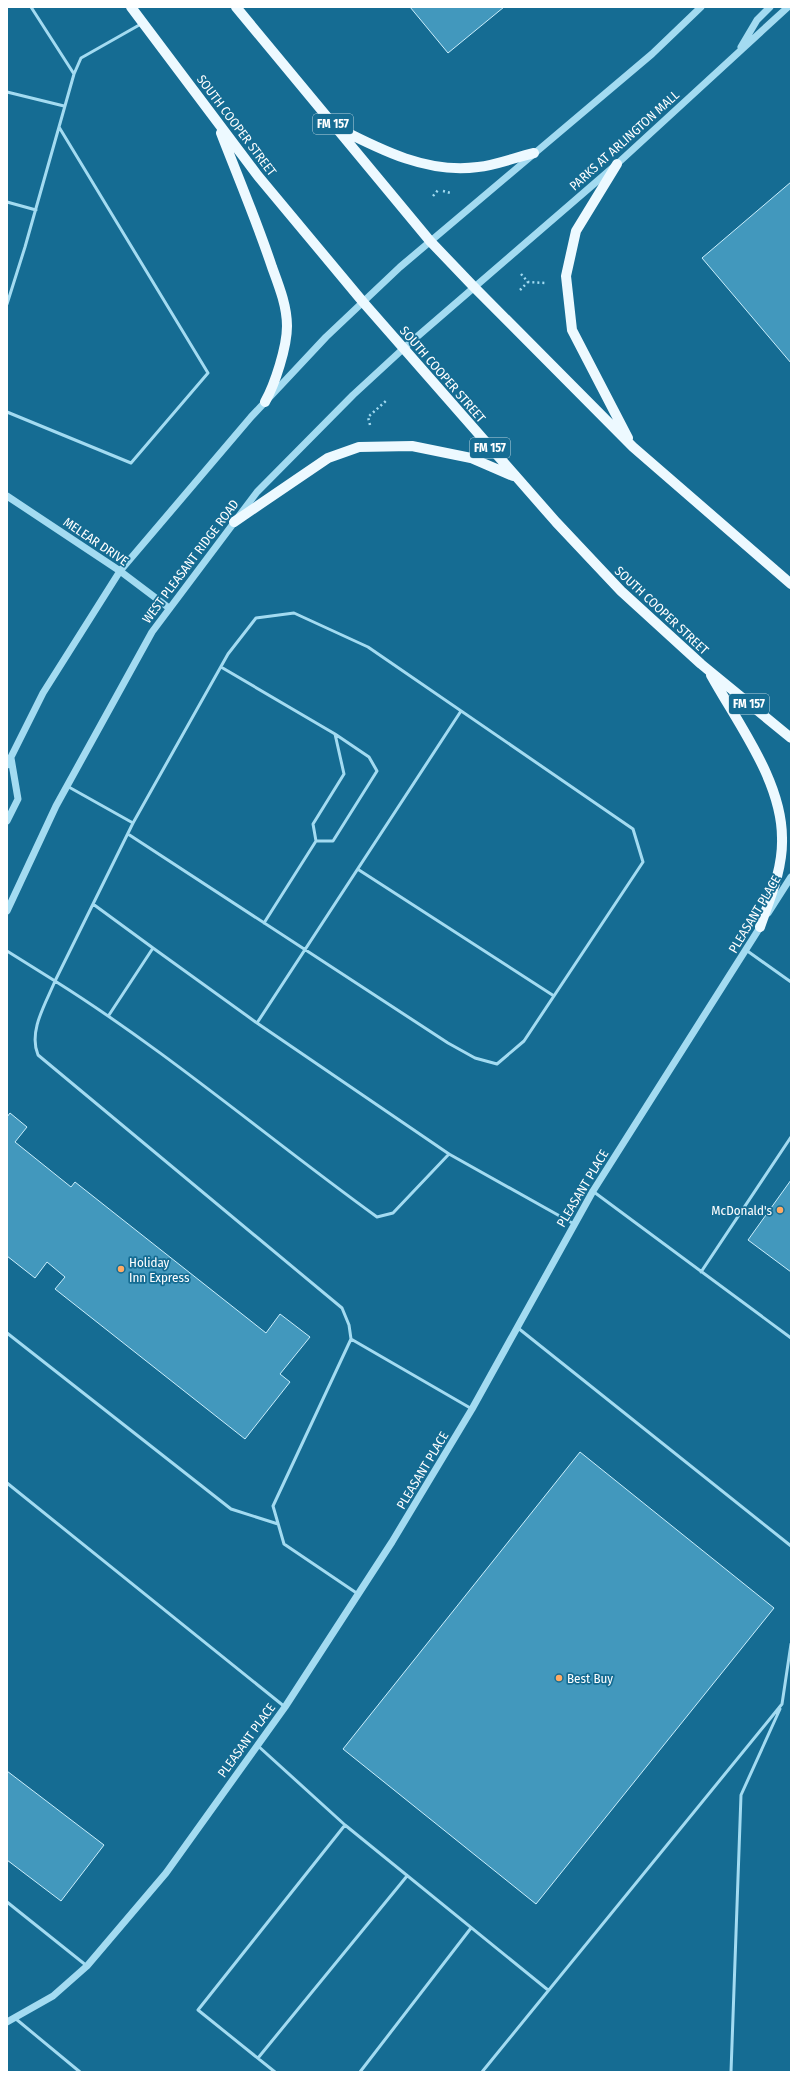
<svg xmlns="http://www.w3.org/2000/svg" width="798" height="2079" font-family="'Fira Sans Condensed',sans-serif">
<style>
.building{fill:#4298bd;stroke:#caeefc}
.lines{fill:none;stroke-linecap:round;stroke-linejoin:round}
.path{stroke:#a3dbf1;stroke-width:2.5;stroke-dasharray:2 3;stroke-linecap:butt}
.service{stroke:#a3dbf1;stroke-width:3}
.tertiary{stroke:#a3dbf1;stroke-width:7}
.primary{stroke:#edf9ff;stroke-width:10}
.poi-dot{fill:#ffaa63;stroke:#156c93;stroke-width:1.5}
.labels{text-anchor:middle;stroke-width:3.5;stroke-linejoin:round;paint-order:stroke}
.shield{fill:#156c93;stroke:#b9d3df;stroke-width:1}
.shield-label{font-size:12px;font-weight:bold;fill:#fff}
.street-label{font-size:13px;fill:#fff;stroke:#156c93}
.poi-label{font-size:13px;fill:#fff;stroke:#156c93;text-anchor:start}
</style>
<rect width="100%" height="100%" fill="#156c93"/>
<path class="building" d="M410 7H504L448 53Z
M791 182V363L702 258Z
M10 1113 27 1127 15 1142 71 1187 75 1182 266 1333 280 1314 310 1337 280 1374 290 1382 245 1439 55 1289 65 1277 47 1262 35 1278 7 1256V1117Z
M791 1180V1272L748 1240Z
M580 1452 774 1608 536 1904 343 1749Z
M7 1771 104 1845 61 1901 7 1860Z"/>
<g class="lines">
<path class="path" d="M443 191 451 193
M433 196 439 189
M521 274 528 282 545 283
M520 290 528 282
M370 425 368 417 387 400"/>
<path class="service" d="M31 7 74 74
M7 92 64 106
M7 202 36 210
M7 304 25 247 74 74 81 58 141 24
M7 412 131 463 208 373 59 127
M221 667 335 734 369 757 377 771 333 841H316
M128 834 448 1043 475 1058 497 1064 524 1041 643 862 633 829 368 647 294 613 256 618 228 654 133 823
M359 870 554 996
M93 904 153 948
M264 923 316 841 313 824 344 774 335 734
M746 950 791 982
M7 951 55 981 133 823 67 786
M109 1015 153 948 257 1023 449 1154
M257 1023 461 711
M594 1192 791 1338
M701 1272 791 1137
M518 1328 791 1546
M7 1333 231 1509 278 1524
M351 1339 472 1409
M7 1483 285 1707
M358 1594 284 1544 273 1506 351 1339 349 1325 342 1308 38 1055C28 1031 46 1003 55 981 168 1052 269 1139 377 1217L393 1213 449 1154 574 1224
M257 1745 345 1825 198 2010 275 2072
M345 1825 548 1990
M7 1902 87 1966
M16 2019 80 2072
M258 2058 407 1876
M360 2072 471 1928
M482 2072 782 1704 791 1644
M731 2072 741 1795 780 1709"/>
<path class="tertiary" d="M741 47 757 20 770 7
M7 496 120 571 169 608
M7 765 43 693 120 571 251 417 326 337 400 267 652 54 701 7
M7 821 18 799 11 758
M7 911 56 806 152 632 257 492 353 395 404 348 617 164 788 7
M768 913 791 877
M7 2022 53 1996 87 1966 166 1873 285 1707 392 1542 472 1409 593 1191 762 924"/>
<path class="primary" d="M131 7 258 176 363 302 556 522 621 591 701 664 791 738
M236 7 430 241 474 287 633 447 791 584
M338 128C381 150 428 174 478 167 497 165 516 157 534 153
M221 133C238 177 257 222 272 267 279 286 287 306 287 326 287 347 275 384 265 402
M617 164 576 231 566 276 572 330 628 438
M234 522 328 458 359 447 412 446 471 458 513 476
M711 675C738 724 782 781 782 838 783 869 770 898 760 927"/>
</g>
<g class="poi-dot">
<circle cx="780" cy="1210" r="4"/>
<circle cx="121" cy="1269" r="4"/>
<circle cx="559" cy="1678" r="4"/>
</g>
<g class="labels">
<g class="shield">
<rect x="313" y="114" width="40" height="20" rx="3"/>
<rect x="470" y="438" width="40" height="20" rx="3"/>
<rect x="729" y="694" width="40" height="20" rx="3"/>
</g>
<g class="shield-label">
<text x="333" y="128">FM 157</text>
<text x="490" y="452">FM 157</text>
<text x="749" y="708">FM 157</text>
</g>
<g class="street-label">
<text transform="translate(237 125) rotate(53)" y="5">SOUTH COOPER STREET</text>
<text transform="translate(624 140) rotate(-42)" y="5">PARKS AT ARLINGTON MALL</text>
<text transform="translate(443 374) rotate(49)" y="5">SOUTH COOPER STREET</text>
<text transform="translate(96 541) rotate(34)" y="5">MELEAR DRIVE</text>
<text transform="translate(190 561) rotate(-53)" y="5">WEST PLEASANT RIDGE ROAD</text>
<text transform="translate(662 610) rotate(43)" y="5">SOUTH COOPER STREET</text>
<text transform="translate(754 914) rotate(-59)" y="5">PLEASANT PLACE</text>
<text transform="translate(582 1188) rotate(-59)" y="5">PLEASANT PLACE</text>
<text transform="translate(422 1470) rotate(-59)" y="5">PLEASANT PLACE</text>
<text transform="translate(246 1740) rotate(-54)" y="5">PLEASANT PLACE</text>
</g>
<g class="poi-label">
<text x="772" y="1215" text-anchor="end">McDonald's</text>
<text x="129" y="1267">Holiday<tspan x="129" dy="15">Inn Express</tspan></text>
<text x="567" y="1683">Best Buy</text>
</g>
</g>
<rect width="798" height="2079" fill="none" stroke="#ffffff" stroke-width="16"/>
</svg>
